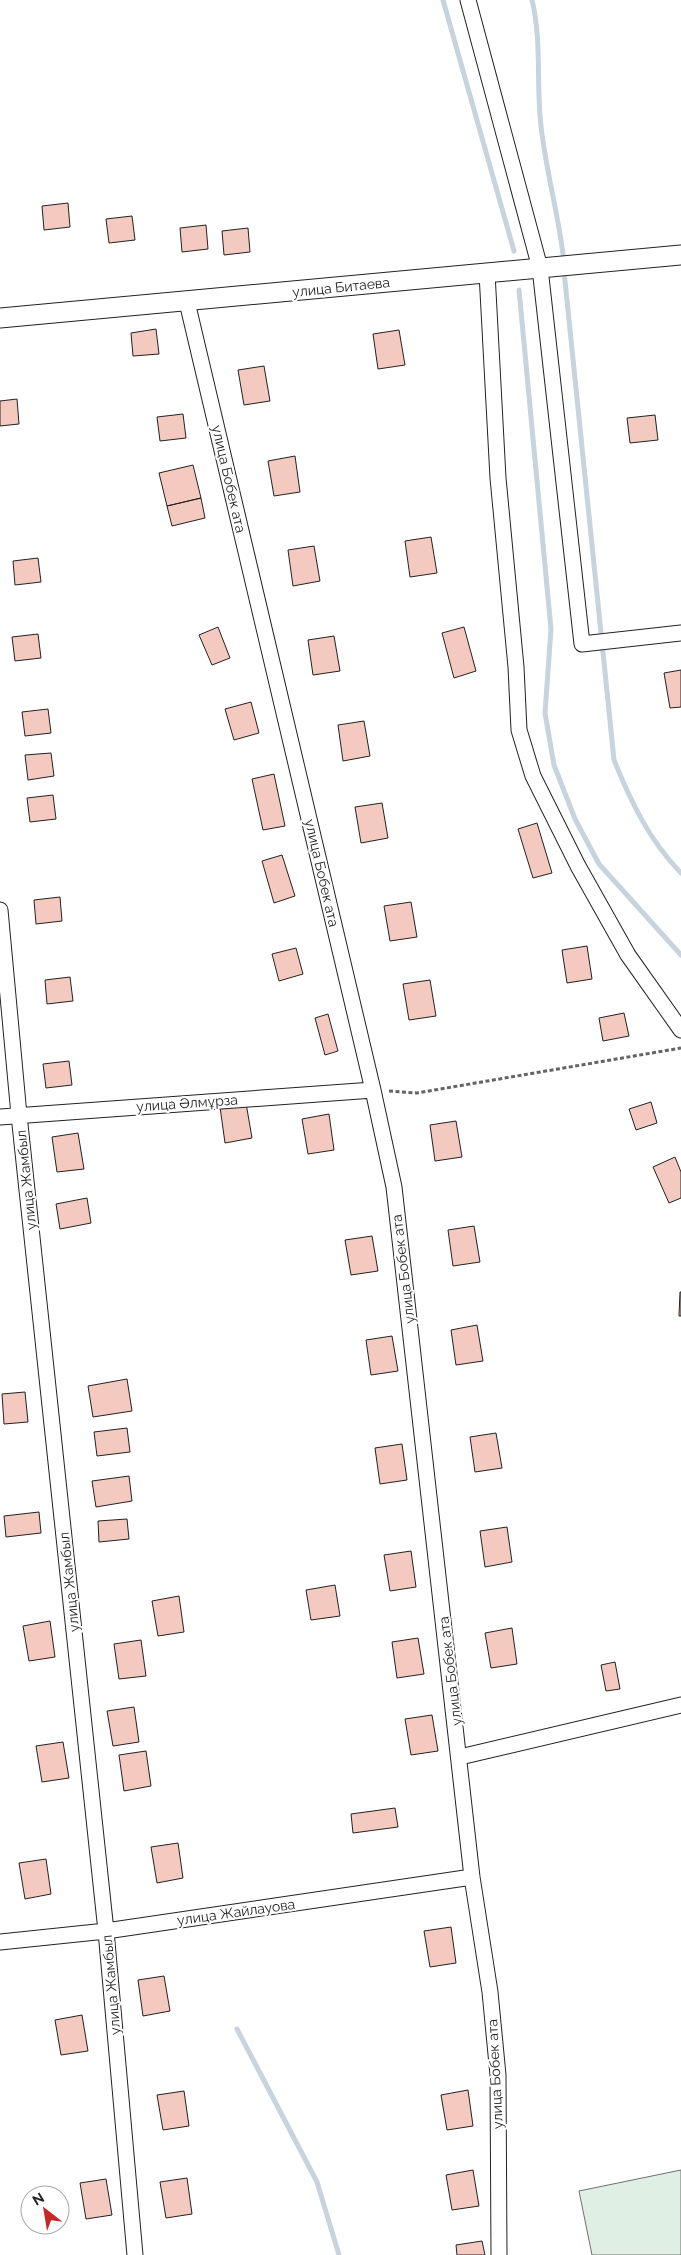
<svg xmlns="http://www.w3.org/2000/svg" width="681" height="2255" font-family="Raleway,sans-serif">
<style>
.green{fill:#e0efe3;stroke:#6f6f6f}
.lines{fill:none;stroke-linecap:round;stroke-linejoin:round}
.stream{stroke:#c7d3dd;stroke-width:5}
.building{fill:#f3c9c0;stroke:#222}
.minor-casing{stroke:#222;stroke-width:17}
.tertiary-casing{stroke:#222;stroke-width:21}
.path{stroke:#646464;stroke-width:3;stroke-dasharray:4 2.5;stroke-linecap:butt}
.minor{stroke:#fff;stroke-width:15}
.tertiary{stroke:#fff;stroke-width:19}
.labels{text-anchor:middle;stroke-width:4;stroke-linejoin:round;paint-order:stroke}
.street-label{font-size:14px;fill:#222;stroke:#fff}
</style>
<rect width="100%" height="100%" fill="#fff"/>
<path class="green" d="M681 2170V2255H592L579 2191Z"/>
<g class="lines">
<path class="stream" d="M443 0 514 251
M532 0C542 41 536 84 541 126 546 172 559 216 564 262
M564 271 614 760C631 802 649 840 681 873
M519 290 551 629 545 713 554 765 575 819 599 864 681 955
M237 2029 317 2182 339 2255"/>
</g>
<path class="building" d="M68 203 70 227 44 230 42 206Z
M132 216 135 240 109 243 106 219Z
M206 225 208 249 182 252 180 228Z
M248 228 250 252 224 255 222 231Z
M156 329 159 354 133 356 131 333Z
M399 330 405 365 378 369 373 334Z
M264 366 270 401 244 405 238 370Z
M17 399 19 424 0 426V401Z
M183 414 186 438 160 441 157 417Z
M655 415 658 440 630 443 627 418Z
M295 456 300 492 274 496 268 461Z
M193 465 201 498 167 506 159 473Z
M201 498 205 518 172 526 167 506Z
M431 537 437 573 410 577 405 541Z
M314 546 320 581 293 586 288 550Z
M38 558 41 582 15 585 13 561Z
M218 627 230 658 212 665 199 635Z
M464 627 476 671 454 678 442 633Z
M38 634 41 658 15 661 12 637Z
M334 636 340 671 313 675 308 640Z
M681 670V707L670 708 664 673Z
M251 702 259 733 234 740 225 709Z
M48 709 51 733 25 736 22 712Z
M364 721 370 756 343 761 338 725Z
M51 753 54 776 28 780 25 755Z
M274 774 285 826 263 830 252 779Z
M53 795 56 819 30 822 27 798Z
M382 803 388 838 361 843 355 807Z
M537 823 552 873 533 878 518 829Z
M282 855 295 896 274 903 262 861Z
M60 897 62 921 36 924 34 900Z
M411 902 417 937 390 941 384 906Z
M587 946 592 979 567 983 562 950Z
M296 948 303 974 279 981 272 954Z
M70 977 73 1001 47 1004 45 980Z
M430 980 436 1016 409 1020 403 984Z
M624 1013 629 1036 603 1041 599 1018Z
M328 1014 338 1051 325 1055 315 1018Z
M69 1061 72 1085 46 1088 43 1064Z
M651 1102 657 1123 636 1130 629 1109Z
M246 1103 252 1138 225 1143 220 1107Z
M329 1114 334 1150 308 1154 302 1119Z
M456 1121 462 1157 435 1161 430 1125Z
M78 1133 84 1169 57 1172 52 1137Z
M675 1157 681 1172V1198L669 1203 653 1167Z
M87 1198 91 1223 60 1229 56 1204Z
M474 1226 480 1262 453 1266 448 1230Z
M372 1236 378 1271 351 1275 345 1240Z
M680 1292H681V1316H679Z
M477 1325 483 1361 456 1365 451 1330Z
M392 1336 398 1371 371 1375 366 1340Z
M127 1379 132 1411 93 1417 88 1386Z
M25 1392 28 1422 4 1424 2 1394Z
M127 1428 130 1452 97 1456 94 1432Z
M496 1433 502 1468 475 1472 470 1437Z
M402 1444 407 1480 380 1484 375 1448Z
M129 1476 132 1501 96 1507 92 1481Z
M39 1512 41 1533 6 1537 4 1516Z
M127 1519 129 1539 99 1542 98 1521Z
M507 1527 512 1562 485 1567 480 1531Z
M411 1551 416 1587 390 1591 384 1555Z
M335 1585 340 1616 311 1620 306 1590Z
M179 1596 184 1632 158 1636 152 1601Z
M50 1621 55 1657 29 1661 23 1626Z
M512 1628 517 1664 491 1668 485 1633Z
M418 1638 424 1674 397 1678 392 1642Z
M141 1640 146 1676 119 1679 114 1644Z
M615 1662 620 1689 606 1691 601 1665Z
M134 1707 139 1742 113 1746 107 1711Z
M432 1715 438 1751 411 1755 405 1719Z
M63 1742 69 1778 42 1782 36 1746Z
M146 1751 151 1786 124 1791 119 1755Z
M395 1808 398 1827 353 1833 351 1814Z
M178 1843 183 1878 157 1883 151 1847Z
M46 1859 51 1894 25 1899 19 1863Z
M451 1927 456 1963 430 1967 424 1931Z
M164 1976 170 2011 143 2016 138 1980Z
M82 2015 88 2051 61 2055 55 2020Z
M468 2090 473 2126 447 2130 441 2095Z
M184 2091 189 2126 163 2130 157 2095Z
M473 2170 479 2206 452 2210 446 2175Z
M187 2178 192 2214 166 2218 160 2182Z
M106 2179 112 2215 86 2219 80 2183Z
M482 2241 485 2255H457L456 2245Z"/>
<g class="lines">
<defs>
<path id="minor" d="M468 0 540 268 582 644 681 633
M487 273 498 478 516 667 519 730 533 776 578 866 628 955 681 1030
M187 302 373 1090 394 1187 472 1877 490 1992 498 2075 499 2255
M0 910 19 1115 106 1931 135 2255
M0 1117 373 1090
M460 1757 681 1705
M0 1942 106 1931 472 1877"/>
<path id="tertiary" d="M0 318 681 255"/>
</defs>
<use href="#minor" class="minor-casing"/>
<use href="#tertiary" class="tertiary-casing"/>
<path class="path" d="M389 1091 417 1093 681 1048"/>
<use href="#minor" class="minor"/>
<use href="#tertiary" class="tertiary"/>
</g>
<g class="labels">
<g class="street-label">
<text transform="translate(341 287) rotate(-6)" y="5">улица Битаева</text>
<text transform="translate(229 479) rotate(77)" y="5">улица Бобек ата</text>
<text transform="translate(322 873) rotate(77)" y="5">улица Бобек ата</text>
<text transform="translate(187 1103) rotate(-4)" y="5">улица Әлмұрза</text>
<text transform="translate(26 1180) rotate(-96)" y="5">улица Жамбыл</text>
<text transform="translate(403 1269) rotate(-97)" y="5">улица Бобек ата</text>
<text transform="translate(69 1582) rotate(-96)" y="5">улица Жамбыл</text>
<text transform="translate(450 1671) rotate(-97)" y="5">улица Бобек ата</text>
<text transform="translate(236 1912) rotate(-8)" y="5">улица Жайлауова</text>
<text transform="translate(111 1985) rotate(-95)" y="5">улица Жамбыл</text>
<text transform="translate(495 2074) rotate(-93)" y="5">улица Бобек ата</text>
</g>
</g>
<g transform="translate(45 2210) rotate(329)"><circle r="24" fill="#ffffff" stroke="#a7a7a7"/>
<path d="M0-4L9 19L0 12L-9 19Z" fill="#c62828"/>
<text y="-8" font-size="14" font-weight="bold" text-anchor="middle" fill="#222222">N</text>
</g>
</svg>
